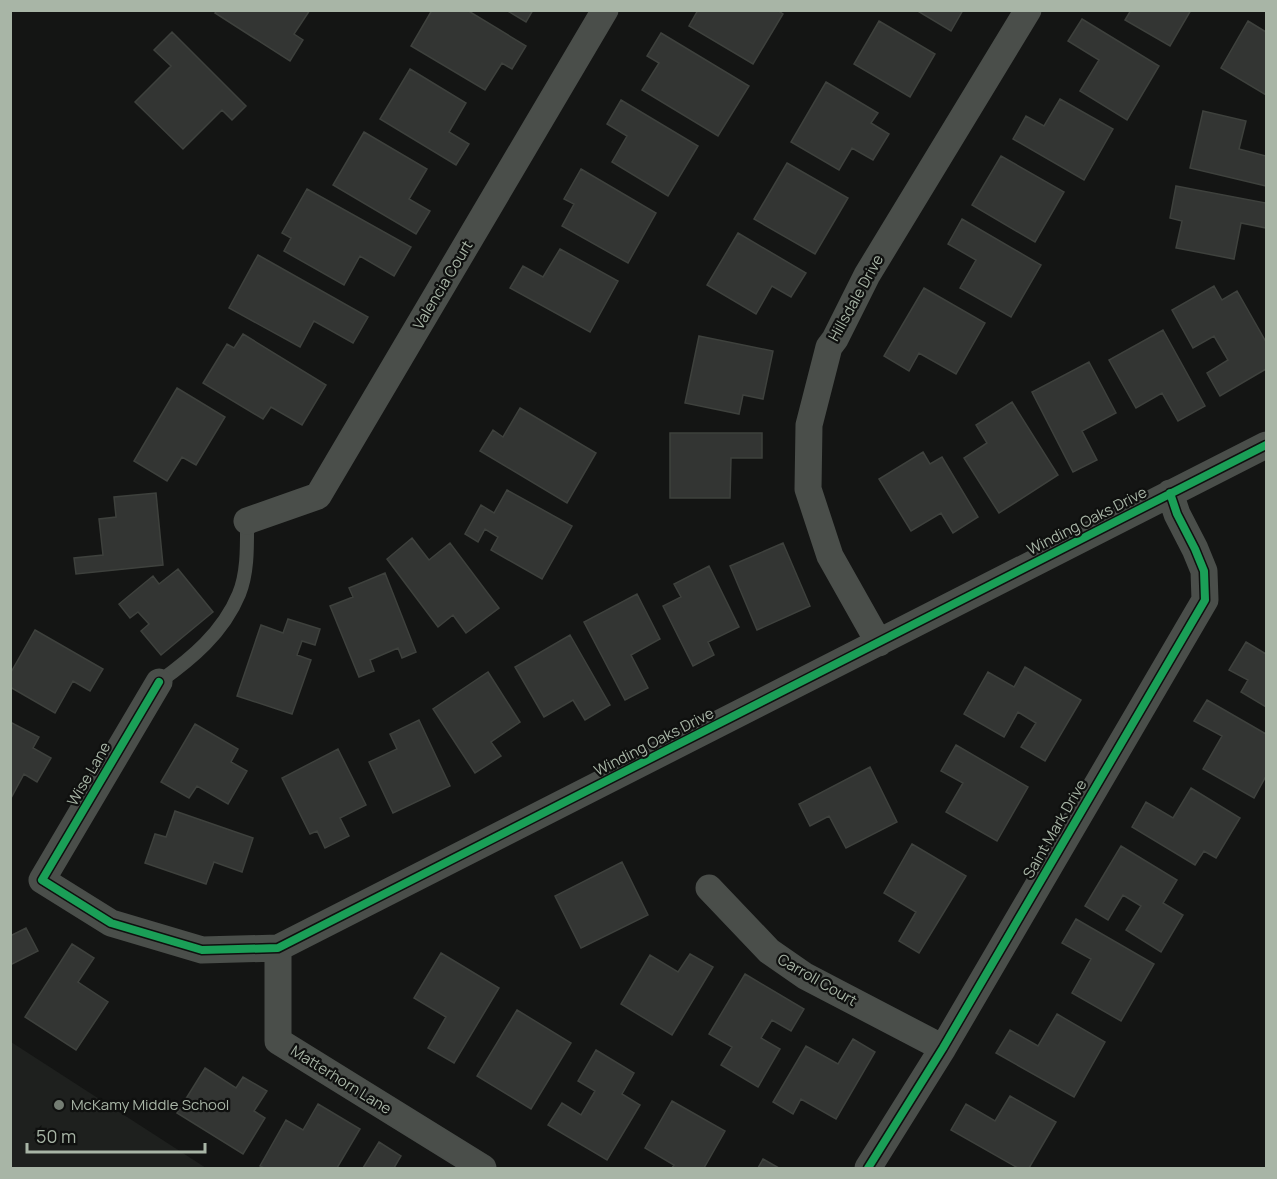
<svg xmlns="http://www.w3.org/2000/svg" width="1277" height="1179" font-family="Manrope,sans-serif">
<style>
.built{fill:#1e201e}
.building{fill:#333533;stroke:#3e413d;stroke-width:1.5}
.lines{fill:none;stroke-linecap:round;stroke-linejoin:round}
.service{stroke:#4a4e4a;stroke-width:14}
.minor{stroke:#4a4e4a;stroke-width:27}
.cycleway-casing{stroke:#0f100f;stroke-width:11}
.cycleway{stroke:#1a9f57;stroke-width:8}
.poi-dot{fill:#747d73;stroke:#0f100f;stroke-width:2}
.labels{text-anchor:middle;stroke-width:4.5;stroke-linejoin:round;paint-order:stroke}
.street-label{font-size:15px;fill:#a8b5a6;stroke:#0f100f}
.poi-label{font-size:15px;fill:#a8b5a6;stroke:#0f100f;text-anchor:start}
</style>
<rect width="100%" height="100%" fill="#141514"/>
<path class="built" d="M11 1042 206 1168H11Z"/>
<path class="building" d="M217 10H310L294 34 303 40 290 61 215 13Z
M432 10H467L526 46 512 69 502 63 485 90 411 46Z
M506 10H533L526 22Z
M698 10H777L783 14 753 64 689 26Z
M916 10H963L951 31Z
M1131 10H1191L1170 46 1125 20Z
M1082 19 1159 66 1127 120 1080 91 1099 60 1068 41Z
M879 21 935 54 910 97 854 64Z
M1248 21 1266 32V95L1221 68Z
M172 32 246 106 232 120 222 110 183 149 135 102 171 66 154 50Z
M661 33 749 86 718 136 642 90 659 63 647 56Z
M410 69 466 103 449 132 469 144 456 165 380 119Z
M826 82 878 113 871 123 889 134 873 160 852 148 839 170 791 142Z
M1060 99 1113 129 1084 180 1013 139 1026 116 1044 126Z
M621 100 698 146 668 196 612 162 627 136 607 124Z
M1203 111 1246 121 1239 149 1266 156V186L1190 168Z
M364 132 427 169 409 199 430 211 416 234 333 185Z
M1001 156 1064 192 1035 242 972 205Z
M787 163 848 198 815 254 754 219Z
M581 169 656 213 628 263 562 226 574 204 564 199Z
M1176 186 1266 203V228L1241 223 1234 259 1176 248 1182 221 1170 218Z
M307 189 411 247 394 276 360 256 344 285 284 251 291 238 282 233Z
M962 219 1041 265 1011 317 960 288 976 260 948 244Z
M738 233 806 273 791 297 772 286 756 314 707 285Z
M560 249 618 281 590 332 510 288 523 266 543 277Z
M258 255 368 317 353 343 314 321 300 347 229 308Z
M1214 286 1222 300 1237 291 1266 342V369L1220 396 1207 373 1228 360 1214 336 1193 348 1172 310Z
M924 288 985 323 956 374 919 353 909 371 884 356Z
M1163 330 1205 406 1178 421 1162 393 1136 408 1109 360Z
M243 334 326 385 302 425 271 407 263 419 203 383 227 344 234 348Z
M699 336 773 351 763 399 743 395 739 414 685 403Z
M1089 362 1116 413 1082 431 1097 460 1073 472 1032 392Z
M177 388 225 417 196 465 182 457 167 481 134 461Z
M1012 402 1058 475 999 513 964 458 987 443 976 425Z
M520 408 596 453 567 503 480 451 493 430 503 437Z
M670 433H762V458H731L730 498H670Z
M923 452 930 464 942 457 978 517 953 533 941 513 911 531 879 479Z
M507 490 572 526 542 579 491 550 498 537 485 529 478 542 465 534 481 505 494 513Z
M156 493 163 565 76 574 74 558 103 555 99 519 116 517 114 497Z
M412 538 429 560 450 543 499 608 466 633 453 615 438 627 387 559Z
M783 543 810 606 757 630 730 566Z
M709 566 739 627 708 642 714 655 693 666 663 606 681 597 674 584Z
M178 569 213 612 161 655 141 631 149 624 138 612 130 618 119 604 153 576 159 584Z
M385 573 416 652 402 658 398 648 370 660 374 671 359 677 330 606 353 597 349 588Z
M637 594 660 639 631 655 648 688 625 700 584 622Z
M288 619 320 629 315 645 302 641 297 655 311 660 292 714 237 696 261 625 283 633Z
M35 630 103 669 90 691 73 681 55 713 10 687V674Z
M570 635 610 705 585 720 573 700 544 717 515 667Z
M1246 642 1266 654V707L1241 692 1248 680 1229 670Z
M1025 667 1081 700 1045 761 1021 747 1036 723 1018 712 1004 737 964 714 988 672 1014 687Z
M488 672 520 722 491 742 501 756 475 773 433 709Z
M1207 700 1266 734V776L1254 798 1203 769 1222 736 1194 721Z
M419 720 450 786 393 813 369 762 397 749 390 734Z
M10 722 39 737 33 748 51 758 37 782 24 774 11 798Z
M195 724 238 749 231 762 247 771 228 804 197 786 189 798 161 782Z
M956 745 1028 787 997 841 946 812 963 783 941 771Z
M338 749 366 805 340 818 349 836 325 848 317 831 310 834 282 778Z
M870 767 897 822 846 848 829 816 810 826 799 804Z
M1191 788 1240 818 1216 858 1204 851 1195 865 1132 827 1146 802 1173 818Z
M175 811 253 838 242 872 214 862 206 884 145 863 155 834 166 837Z
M912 844 966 876 919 953 899 941 916 912 884 893Z
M1121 846 1177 880 1163 903 1183 915 1161 952 1126 930 1141 906 1123 895 1108 920 1085 906Z
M622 862 648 915 581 948 555 896Z
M1076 919 1154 964 1121 1021 1072 993 1091 959 1062 943Z
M26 928 38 951 10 965V936Z
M72 944 94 958 78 982 108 1002 76 1050 25 1017Z
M441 953 499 988 454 1063 428 1048 446 1017 414 998Z
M690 954 713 967 672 1035 621 1004 650 955 678 972Z
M745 974 804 1009 791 1031 772 1020 761 1038 780 1049 758 1087 721 1065 732 1047 709 1034Z
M517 1010 571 1043 531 1109 477 1076Z
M1057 1014 1105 1042 1074 1097 996 1053 1010 1030 1038 1046Z
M853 1039 875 1052 836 1119 801 1099 793 1114 773 1102 806 1046 838 1064Z
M596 1050 634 1073 622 1094 640 1105 607 1160 548 1125 562 1103 581 1115 595 1091 578 1081Z
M205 1068 236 1088 243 1077 267 1091 254 1111 265 1118 243 1154 177 1113Z
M1010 1096 1056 1122 1029 1168H1018L951 1130 966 1104 995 1121Z
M672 1101 725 1131 704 1168H672L674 1165 645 1148Z
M318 1104 360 1129 337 1168H264L260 1166 286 1120 303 1130Z
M379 1142 401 1156 394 1168H363Z
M763 1159 779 1168H758Z"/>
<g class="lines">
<path class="service" d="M159 682C191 659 223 633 239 594 248 572 247 545 247 521"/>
<path class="minor" d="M247 521 318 496 605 10
M879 643 830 556 808 489 809 425 829 347 835 339 867 275 1028 10
M159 682 42 880 111 923 202 950 278 948 1266 445
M709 888 769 951 805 976 943 1048
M278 948V1041L483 1168
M868 1168 943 1048 1205 600 1204 571 1195 549 1177 514 1170 493"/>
<defs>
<path id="cycleway" d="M159 682 42 880 111 923 202 950 278 948 1266 445
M868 1168 943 1048 1205 600 1204 571 1195 549 1177 514 1170 493"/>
</defs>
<use href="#cycleway" class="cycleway-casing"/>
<use href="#cycleway" class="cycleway"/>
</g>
<circle class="poi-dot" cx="59" cy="1105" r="6"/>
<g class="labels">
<g class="street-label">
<text transform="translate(443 285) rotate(-59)" y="5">Valencia Court</text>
<text transform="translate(856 298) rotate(-61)" y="5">Hillsdale Drive</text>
<text transform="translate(1087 521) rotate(-27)" y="5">Winding Oaks Drive</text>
<text transform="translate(654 742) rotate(-27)" y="5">Winding Oaks Drive</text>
<text transform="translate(89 774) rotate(-60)" y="5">Wise Lane</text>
<text transform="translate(1055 829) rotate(-60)" y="5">Saint Mark Drive</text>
<text transform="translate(817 980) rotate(30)" y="5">Carroll Court</text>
<text transform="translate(341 1080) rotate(32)" y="5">Matterhorn Lane</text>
</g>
<g class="poi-label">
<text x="71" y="1110">McKamy Middle School</text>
</g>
</g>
<rect width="1277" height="1179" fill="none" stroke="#a8b5a6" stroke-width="24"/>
<path d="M27 1143v9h178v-9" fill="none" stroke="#a8b5a6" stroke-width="3"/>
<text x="36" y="1143" font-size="18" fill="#a8b5a6" stroke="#0f100f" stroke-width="4.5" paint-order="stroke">50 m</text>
</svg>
